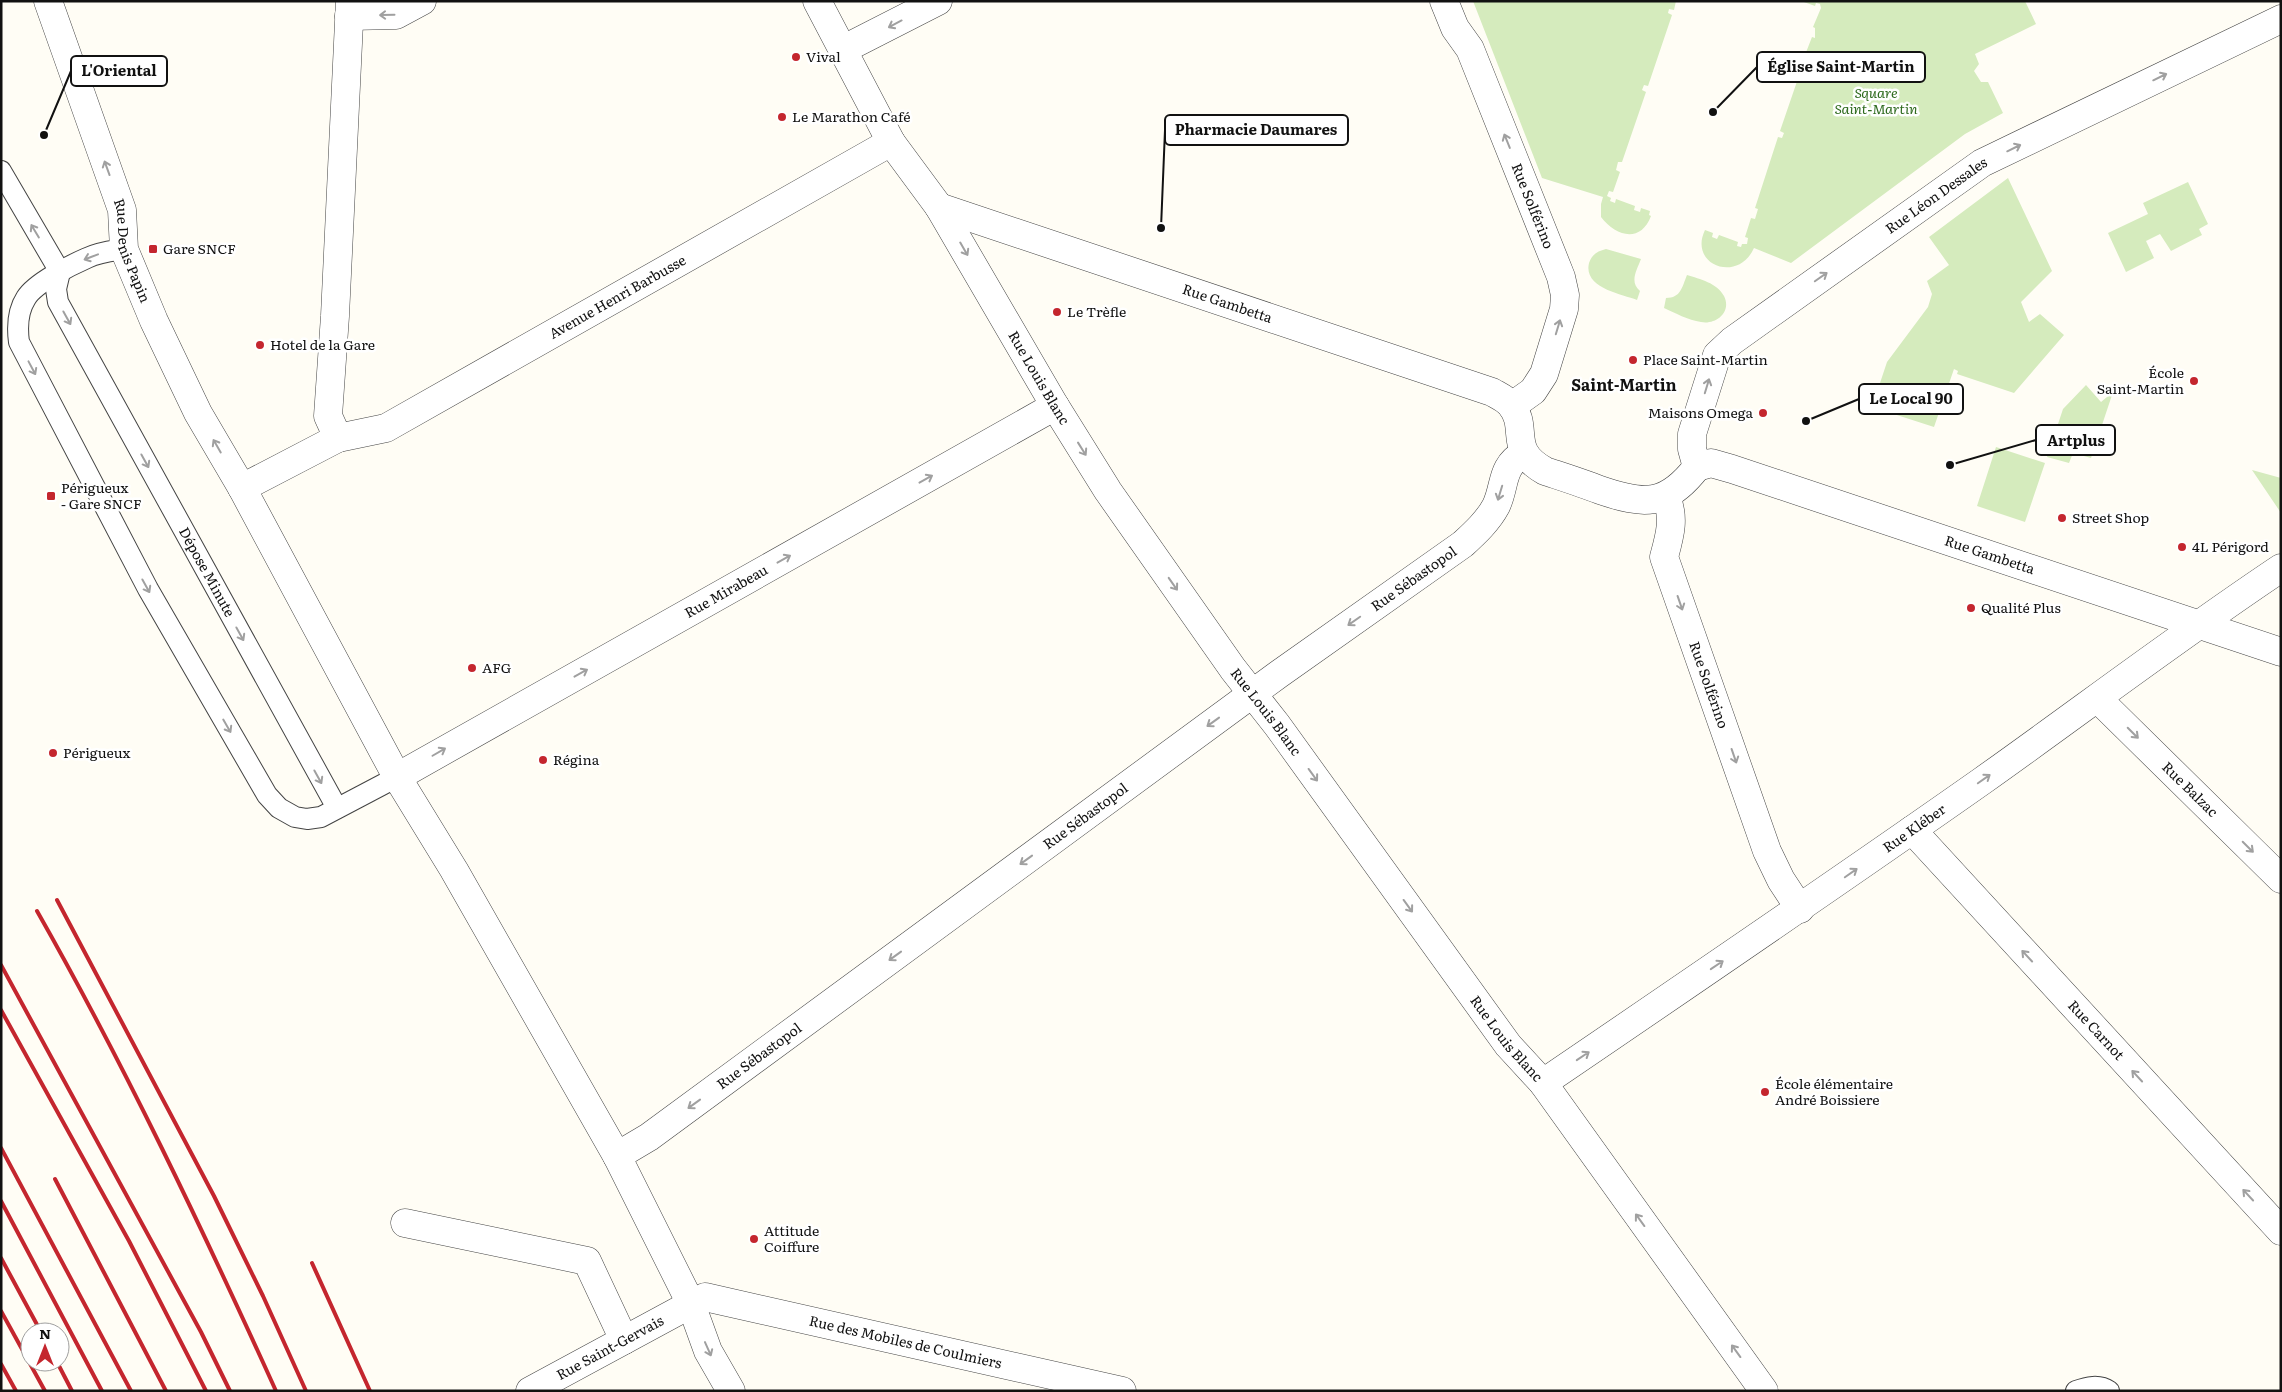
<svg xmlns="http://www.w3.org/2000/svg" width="2282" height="1392" font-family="Literata,serif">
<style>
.green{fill:#d5ebbd}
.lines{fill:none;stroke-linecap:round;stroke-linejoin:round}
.service-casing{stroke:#444;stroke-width:22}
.minor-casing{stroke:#444;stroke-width:29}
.tertiary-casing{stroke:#444;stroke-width:29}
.service{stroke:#fff;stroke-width:20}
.minor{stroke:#fff;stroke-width:28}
.tertiary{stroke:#fff;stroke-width:28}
.rail{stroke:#c4262e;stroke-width:4}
.oneway{stroke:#a0a0a0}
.poi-dot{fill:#c4262e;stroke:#fff;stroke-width:2}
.labels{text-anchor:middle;stroke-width:5;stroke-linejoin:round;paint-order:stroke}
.poi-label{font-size:14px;fill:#111;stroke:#fff;text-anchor:start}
.park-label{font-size:14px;font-style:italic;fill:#2f6b1f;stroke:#fff}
.street-label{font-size:14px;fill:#111;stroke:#fff}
.quarter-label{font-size:16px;font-weight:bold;fill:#111;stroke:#fff}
.leader{fill:none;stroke:#111;stroke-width:2}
.callout-dot{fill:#111;stroke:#fff;stroke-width:2}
.callout{fill:#fff;stroke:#111;stroke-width:2}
.callout-label{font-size:15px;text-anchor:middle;font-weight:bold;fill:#111}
</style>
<rect width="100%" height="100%" fill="#fffdf5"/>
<path class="green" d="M1473 1H1676L1674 10 1669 9 1668 13 1672 15 1648 86 1644 85 1642 90 1646 92 1622 162H1618L1616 170 1620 172 1613 192 1609 191 1607 196 1611 198 1610 201 1615 203 1616 199 1635 206 1634 210 1640 212 1641 208 1650 211 1649 215 1651 216C1641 243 1616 237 1601 217V204L1603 197 1542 178Z
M1801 1H2025L2036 24 1975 54 1979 64 1974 71 1981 82H1988L2003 113 1965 134 1791 263 1754 248C1738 284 1688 265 1705 230L1713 233 1712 237 1717 239 1719 235 1738 242 1737 246 1741 247 1742 244H1747L1748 238 1745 237 1751 218 1755 219 1758 209 1755 208 1778 137 1782 138 1784 133 1780 131 1804 61H1807L1809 56 1805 55 1812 37 1815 38V28L1813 27 1821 8 1820 4 1816 3 1815 6Z
M2008 178 2052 271 2021 302 2029 322 2040 314 2064 335 2014 393 1957 374 1958 371 1954 369 1934 427 1872 407 1887 362 1928 307 1932 294 1927 281 1949 265 1929 237Z
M2188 182 2208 224 2199 229 2202 235 2171 251 2160 234 2146 241 2154 258 2126 272 2108 233 2148 214 2143 203Z
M1606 249 1641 259C1637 270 1629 282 1640 291L1637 300C1621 294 1583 288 1589 263 1592 254 1598 251 1606 249Z
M1687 275C1700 279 1717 283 1724 296 1732 312 1716 325 1701 322 1688 320 1675 313 1664 308L1666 298C1681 298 1682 287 1687 275Z
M2086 385 2101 402 2113 392 2091 458 2073 453 2069 463 2047 457 2063 409Z
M1996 447 2045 463 2025 522 1977 506Z
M2252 470 2281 478V513Z"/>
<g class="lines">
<defs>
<g id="service">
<path d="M1 171 60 272"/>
<path d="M124 249C111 251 99 252 87 258 71 265 35 283 26 298 17 312 17 327 19 342L148 589 267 795 279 808 295 817 307 819 321 817 397 777"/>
<path id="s1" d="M60 272 56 289 58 302 337 808"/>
<path d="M2076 1391C2087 1387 2099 1384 2109 1391"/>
</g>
<g id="minor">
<path id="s2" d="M48 1 122 210 124 249 154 321 198 413 242 488"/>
<path id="s3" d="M817 1 891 142 939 207 1055 406 1108 491 1233 669 1277 725 1508 1045 1543 1083 1764 1391"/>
<path id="s4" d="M1444 1 1455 28 1470 49 1561 277 1565 295 1564 309 1544 374 1533 391 1512 406"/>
<path d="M349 16 396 15 422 1"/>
<path d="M844 49 938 1"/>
<path id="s5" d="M939 207 1492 392C1499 396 1506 399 1511 405 1530 429 1506 449 1545 471 1563 477 1582 483 1600 490 1644 505 1666 507 1697 467"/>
<path id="s6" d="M338 438 386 428 891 142"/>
<path id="s7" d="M1697 467 1692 449V434L1717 355 1732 341 1982 163 2281 19"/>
<path id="s8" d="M1697 467 1711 463 1732 469 2281 652"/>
<path id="s9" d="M1666 496C1675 518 1670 535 1664 557L1767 851 1781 880 1800 909"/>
<path id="s10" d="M2098 699 2281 879"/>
<path id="s11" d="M397 777 1055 406"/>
<path id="s12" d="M1912 830 2281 1231"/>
<path id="s13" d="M1543 1083C1690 983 1837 883 1982 781 2082 710 2179 636 2281 568"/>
<path id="s14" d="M617 1156 649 1137 1279 674 1463 544C1475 533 1488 521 1496 506 1506 485 1500 467 1524 453"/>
<path d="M405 1223 587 1261 624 1340"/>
<path id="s15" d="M530 1391 691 1304"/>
</g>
<g id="tertiary">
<path d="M350 1 335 316 328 416 338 438 242 488 397 777 454 870 617 1156 691 1304 708 1351 731 1391"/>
<path id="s16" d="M691 1304 705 1297 1122 1391"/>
</g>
</defs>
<use href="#service" class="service-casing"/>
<use href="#minor" class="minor-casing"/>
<use href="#tertiary" class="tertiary-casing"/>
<use href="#service" class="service"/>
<use href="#minor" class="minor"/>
<use href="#tertiary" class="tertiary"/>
<path class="rail" d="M57 900 214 1196 263 1296 306 1391
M37 911C125 1066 202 1228 276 1391
M1 965 201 1332 230 1391
M1 1010 129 1241 206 1391
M1 1148 131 1391
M55 1179 166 1391
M1 1201 102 1391
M1 1258 41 1332
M312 1263 370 1391
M1 1311 45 1391
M57 1362 72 1391
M1 1364 16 1391"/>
</g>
<defs><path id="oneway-shaft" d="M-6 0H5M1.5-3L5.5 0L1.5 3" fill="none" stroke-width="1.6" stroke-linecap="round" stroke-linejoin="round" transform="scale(1.25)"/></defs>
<g class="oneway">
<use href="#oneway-shaft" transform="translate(387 15) rotate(179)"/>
<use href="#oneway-shaft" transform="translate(895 24) rotate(152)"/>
<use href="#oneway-shaft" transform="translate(2160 77) rotate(-26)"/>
<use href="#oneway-shaft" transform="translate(1507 141) rotate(-112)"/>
<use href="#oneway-shaft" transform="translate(2014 148) rotate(-26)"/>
<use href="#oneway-shaft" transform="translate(107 168) rotate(-110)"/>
<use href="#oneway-shaft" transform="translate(35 231) rotate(-121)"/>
<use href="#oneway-shaft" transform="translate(964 249) rotate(60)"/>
<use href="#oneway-shaft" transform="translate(91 257) rotate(159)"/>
<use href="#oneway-shaft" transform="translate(1821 277) rotate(-35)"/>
<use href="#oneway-shaft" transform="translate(67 318) rotate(61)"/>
<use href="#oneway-shaft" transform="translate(1558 327) rotate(-73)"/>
<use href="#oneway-shaft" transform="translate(32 368) rotate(62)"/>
<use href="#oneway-shaft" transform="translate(1707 386) rotate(-73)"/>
<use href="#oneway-shaft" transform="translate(217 446) rotate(-120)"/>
<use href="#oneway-shaft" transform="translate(1082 449) rotate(58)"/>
<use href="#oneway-shaft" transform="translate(145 461) rotate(61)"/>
<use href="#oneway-shaft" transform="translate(926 479) rotate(-29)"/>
<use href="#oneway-shaft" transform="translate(1500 493) rotate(107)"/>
<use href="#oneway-shaft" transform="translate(784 559) rotate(-29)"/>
<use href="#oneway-shaft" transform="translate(1173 584) rotate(55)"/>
<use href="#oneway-shaft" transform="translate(146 586) rotate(61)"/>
<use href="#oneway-shaft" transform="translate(1680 603) rotate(71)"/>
<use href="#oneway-shaft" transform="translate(1354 621) rotate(145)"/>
<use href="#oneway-shaft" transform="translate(240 634) rotate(61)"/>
<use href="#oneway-shaft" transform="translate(581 673) rotate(-29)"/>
<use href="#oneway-shaft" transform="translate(1213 722) rotate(144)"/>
<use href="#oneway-shaft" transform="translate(227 726) rotate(60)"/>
<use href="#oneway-shaft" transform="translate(2133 733) rotate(45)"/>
<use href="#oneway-shaft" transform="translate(439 752) rotate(-30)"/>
<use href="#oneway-shaft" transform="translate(1734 756) rotate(71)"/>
<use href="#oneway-shaft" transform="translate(1313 775) rotate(54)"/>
<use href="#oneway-shaft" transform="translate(318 777) rotate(61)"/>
<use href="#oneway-shaft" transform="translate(1984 779) rotate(-35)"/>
<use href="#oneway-shaft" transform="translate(2248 847) rotate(45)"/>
<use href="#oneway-shaft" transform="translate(1026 860) rotate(144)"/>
<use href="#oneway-shaft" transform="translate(1851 873) rotate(-35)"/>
<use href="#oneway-shaft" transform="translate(1408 906) rotate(54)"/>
<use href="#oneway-shaft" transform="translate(895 956) rotate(144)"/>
<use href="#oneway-shaft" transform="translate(2027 956) rotate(-133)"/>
<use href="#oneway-shaft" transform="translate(1717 965) rotate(-34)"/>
<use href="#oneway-shaft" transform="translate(1583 1056) rotate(-34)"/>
<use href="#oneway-shaft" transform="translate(2137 1076) rotate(-133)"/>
<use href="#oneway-shaft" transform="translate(694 1104) rotate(144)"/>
<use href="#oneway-shaft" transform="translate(2248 1195) rotate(-133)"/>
<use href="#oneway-shaft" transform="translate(1640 1220) rotate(-126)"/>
<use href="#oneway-shaft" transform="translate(708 1349) rotate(66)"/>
<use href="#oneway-shaft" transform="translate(1736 1351) rotate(-126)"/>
</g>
<g class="poi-dot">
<circle cx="796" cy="57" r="5"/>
<circle cx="782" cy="117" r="5"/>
<rect x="148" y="244" width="10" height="10" rx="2.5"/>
<circle cx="1057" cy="312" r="5"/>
<circle cx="260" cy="345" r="5"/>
<circle cx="1633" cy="360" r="5"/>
<circle cx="2194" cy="381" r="5"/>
<circle cx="1763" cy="413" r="5"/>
<rect x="46" y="491" width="10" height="10" rx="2.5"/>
<circle cx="2062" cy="518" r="5"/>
<circle cx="2182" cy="547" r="5"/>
<circle cx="1971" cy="608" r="5"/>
<circle cx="472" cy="668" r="5"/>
<circle cx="53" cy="753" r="5"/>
<circle cx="543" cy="760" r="5"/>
<circle cx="1765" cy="1092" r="5"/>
<circle cx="754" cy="1239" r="5"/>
</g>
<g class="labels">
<g class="poi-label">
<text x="806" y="62">Vival</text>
<text x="792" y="122">Le Marathon Café</text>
<text x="163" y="254">Gare SNCF</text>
<text x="1067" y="317">Le Trèfle</text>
<text x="270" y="350">Hotel de la Gare</text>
<text x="1643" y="365">Place Saint-Martin</text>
<text x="2184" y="378" text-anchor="end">École<tspan x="2184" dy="16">Saint-Martin</tspan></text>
<text x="1753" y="418" text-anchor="end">Maisons Omega</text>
<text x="61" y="493">Périgueux<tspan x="61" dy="16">- Gare SNCF</tspan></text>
<text x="2072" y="523">Street Shop</text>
<text x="2192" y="552">4L Périgord</text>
<text x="1981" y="613">Qualité Plus</text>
<text x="482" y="673">AFG</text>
<text x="63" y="758">Périgueux</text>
<text x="553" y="765">Régina</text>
<text x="1775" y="1089">École élémentaire<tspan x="1775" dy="16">André Boissiere</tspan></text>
<text x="764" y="1236">Attitude<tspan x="764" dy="16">Coiffure</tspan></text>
</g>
<g class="park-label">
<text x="1876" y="98">Square<tspan x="1876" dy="16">Saint-Martin</tspan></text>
</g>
<g class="street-label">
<text dy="5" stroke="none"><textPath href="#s7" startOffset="388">Rue Léon Dessales</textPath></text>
<text dy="5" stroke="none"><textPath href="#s4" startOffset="224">Rue Solférino</textPath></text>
<text dy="5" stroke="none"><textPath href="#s2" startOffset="264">Rue Denis Papin</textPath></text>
<text dy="5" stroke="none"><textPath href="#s6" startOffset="315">Avenue Henri Barbusse</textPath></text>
<text dy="5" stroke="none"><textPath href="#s5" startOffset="304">Rue Gambetta</textPath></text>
<text dy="5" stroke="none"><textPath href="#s3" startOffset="438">Rue Louis Blanc</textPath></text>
<text dy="5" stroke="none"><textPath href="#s8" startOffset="308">Rue Gambetta</textPath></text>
<text dy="5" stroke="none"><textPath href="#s1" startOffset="339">Dépose Minute</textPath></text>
<text dy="5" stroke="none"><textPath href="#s14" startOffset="984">Rue Sébastopol</textPath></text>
<text dy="5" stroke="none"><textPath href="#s11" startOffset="378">Rue Mirabeau</textPath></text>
<text dy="5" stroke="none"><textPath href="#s9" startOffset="198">Rue Solférino</textPath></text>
<text dy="5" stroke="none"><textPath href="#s3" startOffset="842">Rue Louis Blanc</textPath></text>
<text dy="5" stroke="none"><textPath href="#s10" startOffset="129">Rue Balzac</textPath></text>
<text dy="5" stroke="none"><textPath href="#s14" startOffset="579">Rue Sébastopol</textPath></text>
<text dy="5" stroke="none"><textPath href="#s13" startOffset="450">Rue Kléber</textPath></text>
<text dy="5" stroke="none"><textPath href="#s12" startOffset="272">Rue Carnot</textPath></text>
<text dy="5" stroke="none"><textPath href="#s3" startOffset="1248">Rue Louis Blanc</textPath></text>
<text dy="5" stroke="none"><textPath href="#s14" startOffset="174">Rue Sébastopol</textPath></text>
<text dy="5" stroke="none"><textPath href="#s16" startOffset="221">Rue des Mobiles de Coulmiers</textPath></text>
<text dy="5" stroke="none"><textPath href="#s15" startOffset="91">Rue Saint-Gervais</textPath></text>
</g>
<g class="quarter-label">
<text x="1624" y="391">Saint-Martin</text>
</g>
</g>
<path class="leader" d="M1713 112L1757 67M44 135L71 71M1161 228L1165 130M1806 421L1859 399M1950 465L2036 440"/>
<g class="callout-dot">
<circle cx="1713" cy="112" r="5"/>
<circle cx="44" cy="135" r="5"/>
<circle cx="1161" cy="228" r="5"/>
<circle cx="1806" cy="421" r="5"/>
<circle cx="1950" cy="465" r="5"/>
</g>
<g class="callout">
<rect x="1757" y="52" width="168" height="30" rx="5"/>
<rect x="71" y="56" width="96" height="30" rx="5"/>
<rect x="1165" y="115" width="183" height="30" rx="5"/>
<rect x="1859" y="384" width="104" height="30" rx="5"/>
<rect x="2036" y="425" width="79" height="30" rx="5"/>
</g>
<g class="callout-label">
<text x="1841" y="72">Église Saint-Martin</text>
<text x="119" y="76">L'Oriental</text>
<text x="1256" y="135">Pharmacie Daumares</text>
<text x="1911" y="404">Le Local 90</text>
<text x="2076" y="446">Artplus</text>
</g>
<rect width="2282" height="1392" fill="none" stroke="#111111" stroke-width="5"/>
<g transform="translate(45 1347)"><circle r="24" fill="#ffffff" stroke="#a0a0a0"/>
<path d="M0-4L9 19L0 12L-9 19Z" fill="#c4262e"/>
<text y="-8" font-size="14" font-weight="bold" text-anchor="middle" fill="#111111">N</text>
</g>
</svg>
